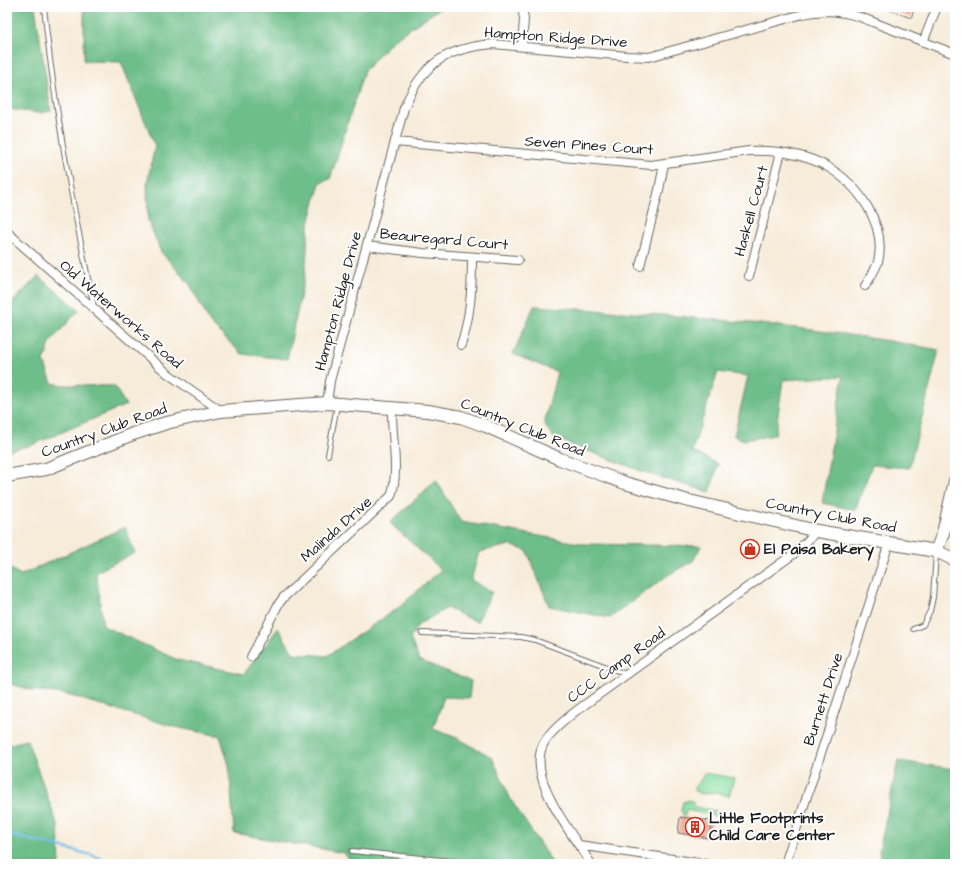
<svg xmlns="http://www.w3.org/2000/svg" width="962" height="871" font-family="'Architects Daughter',sans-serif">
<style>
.green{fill:#88dfa3;stroke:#527e60}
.forest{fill:#6ebe89;stroke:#456d52}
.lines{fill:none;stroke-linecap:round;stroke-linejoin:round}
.stream{stroke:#72c0ec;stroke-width:2.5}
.building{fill:#e99880}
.lane-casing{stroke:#69655e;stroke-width:6}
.street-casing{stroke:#69655e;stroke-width:10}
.secondary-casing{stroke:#69655e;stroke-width:14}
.lane{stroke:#fff;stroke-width:4}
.street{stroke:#fff;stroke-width:8}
.secondary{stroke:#fff;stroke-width:12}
.labels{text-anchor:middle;stroke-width:4;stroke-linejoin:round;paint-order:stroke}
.street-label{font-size:15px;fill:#1c1c1c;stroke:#fff}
.poi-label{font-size:15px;font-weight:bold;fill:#1c1c1c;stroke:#fff;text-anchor:start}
</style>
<rect width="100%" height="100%" fill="#fff"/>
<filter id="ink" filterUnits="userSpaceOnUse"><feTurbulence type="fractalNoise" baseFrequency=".025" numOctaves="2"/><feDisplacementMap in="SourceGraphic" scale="8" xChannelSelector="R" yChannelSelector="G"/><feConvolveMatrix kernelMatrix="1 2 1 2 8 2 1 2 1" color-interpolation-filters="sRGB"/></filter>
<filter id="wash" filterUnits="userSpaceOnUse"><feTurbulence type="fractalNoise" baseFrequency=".012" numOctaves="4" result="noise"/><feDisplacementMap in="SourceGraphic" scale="16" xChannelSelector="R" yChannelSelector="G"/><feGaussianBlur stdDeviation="0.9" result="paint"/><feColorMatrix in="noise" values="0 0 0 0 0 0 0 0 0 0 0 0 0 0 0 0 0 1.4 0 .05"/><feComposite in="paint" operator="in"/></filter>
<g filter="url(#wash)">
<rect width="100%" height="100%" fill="#f7ecda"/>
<path class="green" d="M704 773 734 778 729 796 716 792 701 794 695 791 694 788 702 778Z
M690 800 694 803 692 805 694 807 717 811 716 816 686 810 685 816 683 815 681 810 683 802Z"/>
<path class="forest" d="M7 7H35L51 111 39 113 7 109Z
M84 7H442L394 39 364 71 330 179 320 183 309 224 305 275 287 359 242 354 210 323 189 283 161 252 148 220 147 183 155 146 121 62 84 61Z
M38 276 79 310 51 341 44 361 52 383 63 385 114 386 126 405 32 445 7 451V308Z
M534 306C669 315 806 324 939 350L909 468 872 465 855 510 822 503 843 376 783 380 775 435 744 440 734 436 748 376 718 372 692 451 718 464 710 492 652 475 554 438 544 424 557 372 513 354Z
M436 480 461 522 584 544 701 546 693 561 668 575 610 618 549 606 527 551 510 545 479 552 471 580 492 592 477 622 447 608 419 624 410 638 419 660 471 681 469 698 444 697 433 729 457 738 492 757 511 800 553 864H354L344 853 234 833 229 765 220 736 175 727 64 694 32 690 7 683V567L21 575 125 527 135 553 96 572 103 626 178 660 244 674 278 628 293 653 327 656 398 608 441 570 390 523Z
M27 740 58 826 60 864H7V745Z
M898 761 955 769V864H883L879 852Z"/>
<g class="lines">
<path class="stream" d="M7 834 92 855 113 864"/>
</g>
<g id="blocks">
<path class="building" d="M882 7H915L911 18Z
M680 817 712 821 709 838 678 833Z"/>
</g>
</g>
<g filter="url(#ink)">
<use href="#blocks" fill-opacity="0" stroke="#69655e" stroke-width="1"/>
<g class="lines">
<defs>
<path id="lane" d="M44 7C54 108 73 208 94 307
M328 455 337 405
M913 629 923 625 930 611 933 597 936 554
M422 633 521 637 535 640 626 674
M352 851 481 864"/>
<path id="street" d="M923 42 937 7
M522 46 524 19 522 7
M395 142 651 165 749 151C774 150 803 154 826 166 858 184 887 224 878 262 875 271 870 278 865 286
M7 232 167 373 221 411
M367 246 423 253 518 260
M640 266 659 190 664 164
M749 276 781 152
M461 345C471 315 472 287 472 257
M327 403 330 381 404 108C422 64 446 48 493 44L627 56 649 57 803 14C823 9 840 11 860 17L955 54
M251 657 278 605 283 598 391 496C400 471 391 435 392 408
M579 845 706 864
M591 864C573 834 523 776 545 741 553 729 565 720 576 711L795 553 817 531
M785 864 889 543"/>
<path id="secondary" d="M7 476 46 469 133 434 166 423 221 411 327 403 428 411 461 417 486 426 560 459 625 483 685 500 817 531 936 551 955 560
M936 551 943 533 955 481"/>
</defs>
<use href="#lane" class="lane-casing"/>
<use href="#street" class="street-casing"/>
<use href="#secondary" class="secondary-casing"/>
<use href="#lane" class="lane"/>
<use href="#street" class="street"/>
<use href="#secondary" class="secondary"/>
</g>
</g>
<defs>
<symbol id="shop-ring" viewBox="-11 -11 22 22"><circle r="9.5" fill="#fff" stroke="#c8321e" stroke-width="1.5"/><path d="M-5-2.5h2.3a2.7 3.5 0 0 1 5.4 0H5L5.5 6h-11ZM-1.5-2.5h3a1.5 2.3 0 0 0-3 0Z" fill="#c8321e"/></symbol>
<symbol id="building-ring" viewBox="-11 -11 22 22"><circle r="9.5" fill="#fff" stroke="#c8321e" stroke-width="1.5"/><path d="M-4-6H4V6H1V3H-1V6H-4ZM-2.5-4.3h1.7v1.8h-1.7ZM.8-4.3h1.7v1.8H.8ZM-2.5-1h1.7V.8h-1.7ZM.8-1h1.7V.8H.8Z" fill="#c8321e"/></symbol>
</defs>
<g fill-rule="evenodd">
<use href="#shop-ring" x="739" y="538" width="22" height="22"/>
<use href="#building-ring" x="684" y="816" width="22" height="22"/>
</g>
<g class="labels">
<g class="street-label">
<text transform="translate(556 37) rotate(4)" y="5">Hampton Ridge Drive</text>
<text transform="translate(589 145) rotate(4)" y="5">Seven Pines Court</text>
<text transform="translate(751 211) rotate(-75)" y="5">Haskell Court</text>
<text transform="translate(444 239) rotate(5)" y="5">Beauregard Court</text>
<text transform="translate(338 301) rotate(-75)" y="5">Hampton Ridge Drive</text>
<text transform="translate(121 314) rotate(41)" y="5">Old Waterworks Road</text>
<text transform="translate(523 427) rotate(22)" y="5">Country Club Road</text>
<text transform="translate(104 430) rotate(-20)" y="5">Country Club Road</text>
<text transform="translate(831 515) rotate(11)" y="5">Country Club Road</text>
<text transform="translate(336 529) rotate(-42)" y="5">Malinda Drive</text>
<text transform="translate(616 665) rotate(-36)" y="5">CCC Camp Road</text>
<text transform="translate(823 699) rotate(-72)" y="5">Burnett Drive</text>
</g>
<g class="poi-label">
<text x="764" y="554">El Paisa Bakery</text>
<text x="709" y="823">Little Footprints<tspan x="709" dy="17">Child Care Center</tspan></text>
</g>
</g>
<rect width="962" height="871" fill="none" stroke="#fff" stroke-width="24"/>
</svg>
